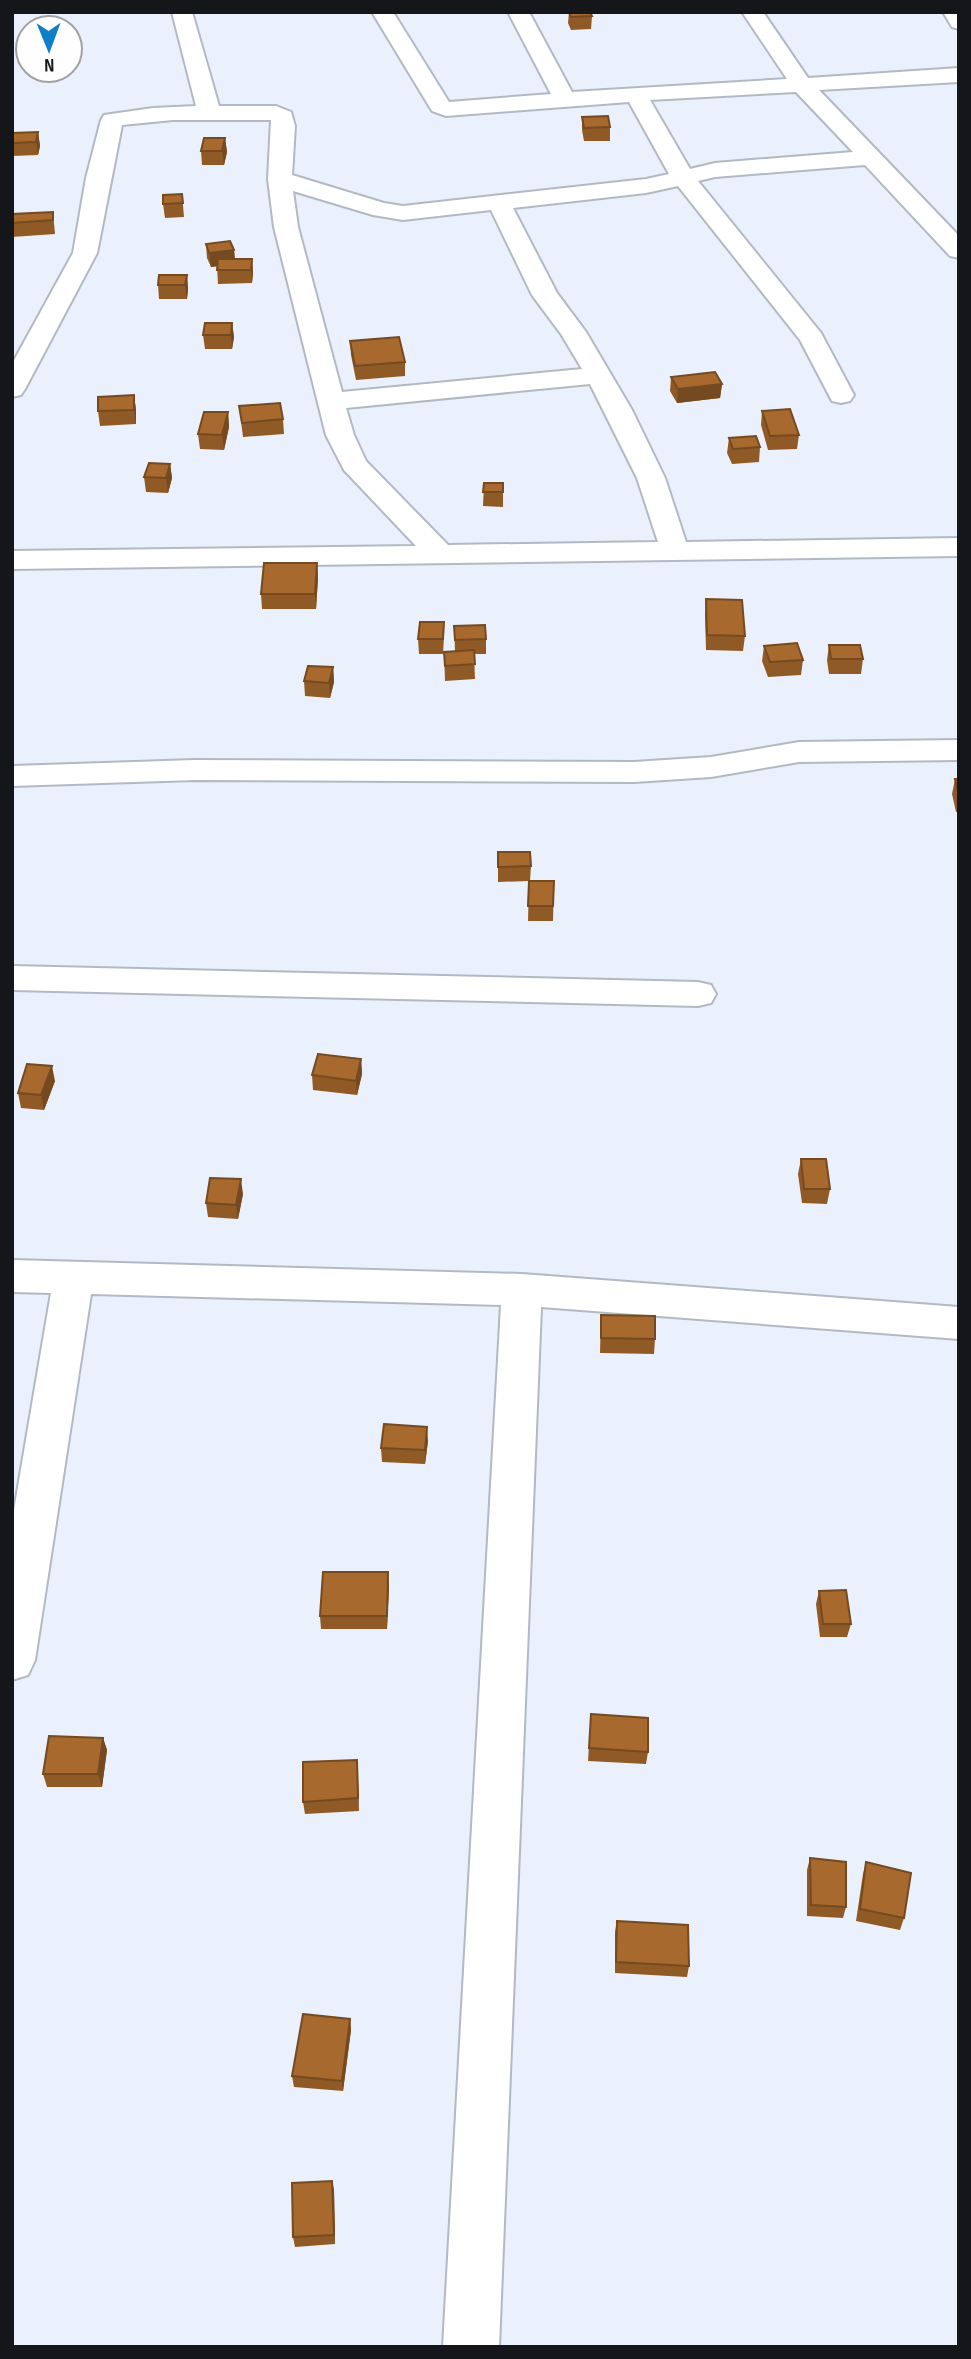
<svg xmlns="http://www.w3.org/2000/svg" width="971" height="2359" font-family="'Sofia Sans Condensed',sans-serif">
<style>
.lines{fill:none;stroke-linecap:round;stroke-linejoin:round}
.street-casing{stroke:#b3b9c3;stroke-width:4}
.street{fill:#fff;fill-rule:evenodd}
.wall{fill:#905a27}
.shaded-wall{fill:#754a20}
.building{fill:#a7692d;stroke:#754a20;stroke-width:2}
</style>
<rect width="100%" height="100%" fill="#ebf1fc"/>
<g class="lines">
<defs>
<path id="street" d="M172 12H192L219 106H276L291 112 295 126 292 175 384 203 403 206 646 179 669 174 629 102 446 116 432 111 372 12H393L449 102 551 94 508 12H529L572 92 787 79 742 12H763L808 78 959 68V82L819 90 959 236V258L950 256 865 165 715 177 698 181 821 333 854 395 850 401 841 403 832 401 800 340 678 186 646 193 513 208 557 293 586 332 632 410 665 478 686 542 959 538V556L12 569V551L416 546 344 470 326 435 274 227 268 179 271 120H173L122 125 97 253 25 389 21 395 12 397V364L73 253 86 178 101 120 104 115 153 108 196 106ZM796 92 853 152 715 163 690 169 650 100ZM293 191 373 215 403 220 491 210 532 295 561 334 582 369 342 392 298 227ZM590 384 637 478 658 542 448 545 366 461 354 435 346 408Z
M943 12H959V29L952 27Z
M959 740V760L799 762 711 777 634 782 195 780 12 786V766L195 760 634 762 711 757 799 742Z
M12 966 698 982 711 985 716 994 711 1003 698 1006 12 990Z
M12 1260 522 1274 959 1307V1339L541 1307 499 2347H443L501 1305 91 1294 35 1660 28 1675 12 1680V1522L51 1293 12 1292Z"/>
</defs>
<use href="#street" class="street-casing"/>
<use href="#street" class="street"/>
</g>
<path class="wall" d="M569 12H590L592 16 591 29 571 30 568 23Z
M582 117 610 127V141H584L582 130Z
M38 132 40 146 38 155 12 156V133Z
M225 138 227 152 224 165H202L201 151Z
M182 194 184 217 165 218 163 204Z
M53 212 55 234 12 237V214Z
M206 244 234 250 235 259H252L253 273 252 283 218 284 217 266 211 267 207 258Z
M187 275 188 289 187 299H159L158 285Z
M232 323 234 337 232 349H205L203 335Z
M350 341 405 362V376L356 380 351 355Z
M671 377 722 384 720 398 677 403 670 391Z
M134 395 136 410V424L100 426 98 411Z
M239 406 283 419 284 434 243 437Z
M762 411 799 435 797 449 768 450 761 425Z
M228 412 229 427 224 450 200 449 198 434Z
M729 438 760 447 759 462 732 464 727 453Z
M170 464 172 478 168 493 146 492 144 477Z
M484 483H503V507L483 506Z
M317 563 318 578 316 609H262L261 594Z
M706 599 745 636 743 651 706 650 705 614Z
M454 626 486 639V654H474L475 679 445 681 444 652 455 651Z
M444 637 443 654H419L418 639Z
M829 645 863 659 861 674H829L827 660Z
M764 646 803 660 801 675 768 677 762 661Z
M333 667 334 682 330 698 305 696 304 681Z
M955 779H959V812H956L952 794Z
M498 852 531 866 530 881H554L553 921H528L529 881 498 882Z
M361 1059 362 1074 357 1095 313 1090 312 1075Z
M55 1081 44 1110 21 1108 18 1093Z
M801 1159 830 1189 827 1204 802 1203 798 1174Z
M243 1194 238 1219 208 1217 206 1203Z
M601 1315 655 1339 654 1354 600 1353Z
M428 1441 425 1464 382 1462 381 1448Z
M389 1585 387 1629H321L320 1616Z
M819 1591 851 1624 847 1637H820L816 1604Z
M591 1714 648 1752 646 1764 588 1761Z
M103 1738 107 1750 102 1787H47L43 1774Z
M357 1760 359 1811 305 1814 303 1802Z
M810 1858 846 1907 843 1918 807 1916V1870Z
M866 1862 904 1918 900 1930 856 1921 863 1874Z
M617 1921 689 1966 687 1977 615 1973V1932Z
M350 2019 351 2030 343 2091 294 2087 292 2076Z
M332 2181 334 2190 335 2244 295 2247 293 2237Z"/>
<path class="shaded-wall" d="M38 132 40 146 38 155 36 142Z
M225 138 227 152 224 165 222 151Z
M234 250 235 264 211 267 209 253Z
M252 259 253 273 252 283 251 270Z
M187 275 188 289 187 299 185 285Z
M232 323 234 337 232 349 231 335Z
M722 384 720 398 677 403 678 389Z
M134 395 136 410V424L134 410Z
M228 412 229 427 224 450 222 435Z
M170 464 172 478 168 493 166 478Z
M317 563 318 578 316 609 315 594Z
M333 667 334 682 330 698 329 683Z
M361 1059 362 1074 357 1095 356 1081Z
M52 1066 55 1081 44 1110 41 1095Z
M241 1179 243 1194 238 1219 236 1205Z
M427 1427 428 1441 425 1464V1450Z
M388 1572 389 1585 387 1629V1616Z
M103 1738 107 1750 102 1787 98 1774Z
M357 1760 358 1772 359 1811 358 1798Z
M350 2019 351 2030 343 2091 342 2081Z
M332 2181 334 2190 335 2244 334 2235Z"/>
<path class="building" d="M569 12H590L592 16 571 17Z
M608 116 610 127 584 128 582 117Z
M38 132 36 142 12 143V133Z
M204 138H225L222 151H201Z
M182 194 183 203 163 204V195Z
M53 212V220L12 223V214Z
M230 241 234 250 209 253 206 244Z
M218 259H252L251 270H217Z
M159 275H187L185 285H158Z
M205 323H232L231 335H203Z
M399 337 405 362 355 366 350 341Z
M715 372 722 384 678 389 671 377Z
M134 395V410L98 411V397Z
M280 403 283 419 242 423 239 406Z
M790 409 799 435 770 436 762 411Z
M204 412H228L222 435 198 434Z
M756 436 760 447 733 449 729 438Z
M149 463 170 464 166 478 144 477Z
M484 483H503V492H483Z
M264 563H317L315 594H261Z
M706 599 742 600 745 636 707 635Z
M420 622H444L443 639H418Z
M485 625 486 639 455 640 454 626Z
M797 643 803 660 770 662 764 646Z
M829 645H860L863 659H831Z
M474 650 475 664 445 666 444 652Z
M308 666 333 667 329 683 304 681Z
M955 779H959V796Z
M498 852H530L531 866 498 867Z
M529 881H554L553 906H528Z
M318 1054 361 1059 356 1081 312 1075Z
M27 1064 52 1066 41 1095 18 1093Z
M801 1159H826L830 1189H804Z
M210 1178 241 1179 236 1205 206 1203Z
M601 1315 655 1316V1339L601 1338Z
M384 1424 427 1427 425 1450 381 1448Z
M323 1572H388L387 1616H320Z
M846 1590 851 1624H823L819 1591Z
M591 1714 648 1718V1752L589 1748Z
M49 1736 103 1738 98 1774H43Z
M357 1760 358 1798 303 1802V1762Z
M810 1858 846 1862V1907L811 1905Z
M866 1862 911 1873 904 1918 860 1909Z
M617 1921 688 1925 689 1966 616 1962Z
M303 2014 350 2019 342 2081 292 2076Z
M332 2181 334 2235 293 2237 292 2183Z"/>
<rect width="971" height="2359" fill="none" stroke="#14161a" stroke-width="28"/>
<g transform="translate(49 49) rotate(179)"><circle r="33" fill="#fefefe" stroke="#a0a1a3" stroke-width="2"/>
<path d="M0-5L12 26L0 18L-12 26Z" fill="#0f7ec8"/>
<text y="-10" font-size="19" font-weight="bold" text-anchor="middle" fill="#14161a">N</text>
</g>
</svg>
